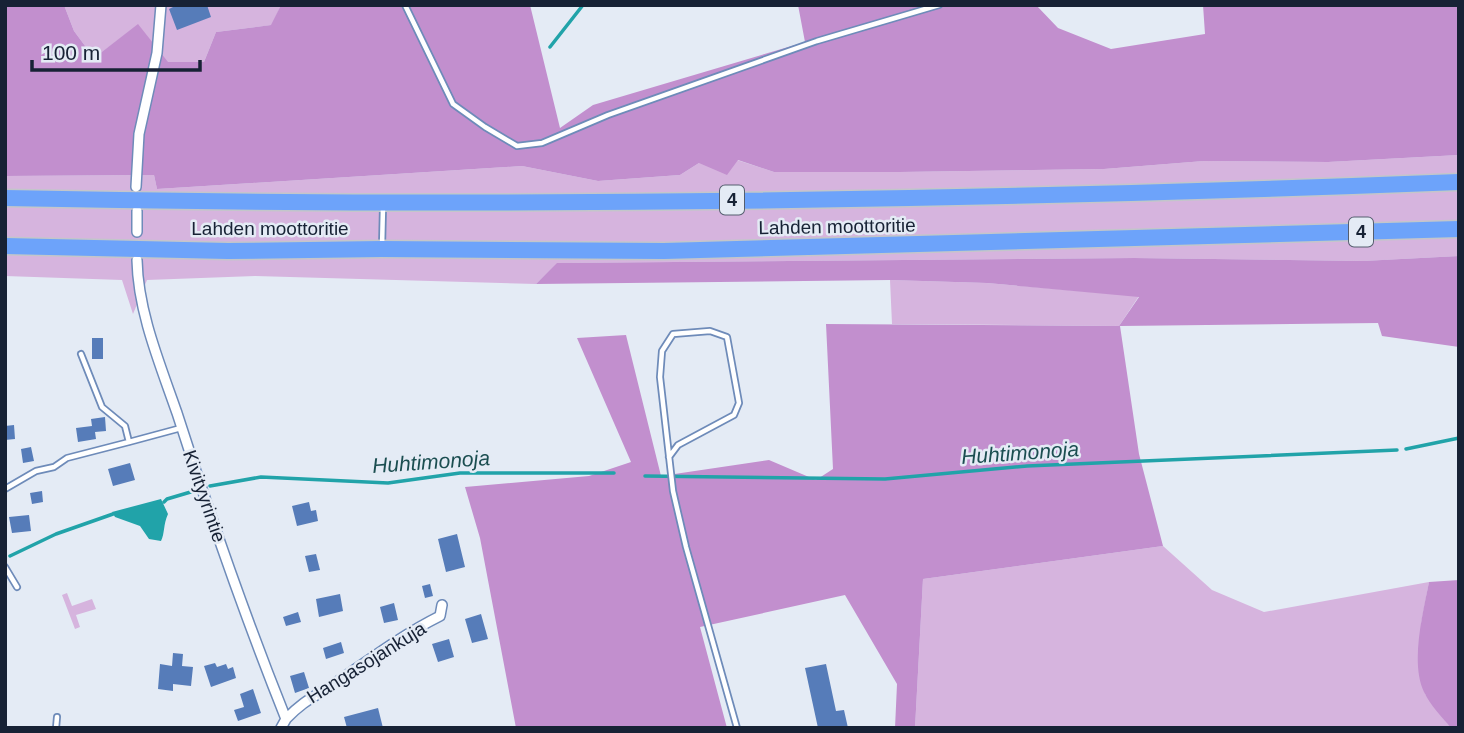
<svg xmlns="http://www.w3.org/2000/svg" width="1464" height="733" font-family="Arial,sans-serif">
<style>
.green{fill:#d6b4de}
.forest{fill:#c28fce}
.water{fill:#21a3a9}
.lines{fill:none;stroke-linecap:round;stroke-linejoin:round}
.stream{stroke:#21a3a9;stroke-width:3.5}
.building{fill:#567cb9}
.lane-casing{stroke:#6e8bb9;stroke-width:8}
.street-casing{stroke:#6e8bb9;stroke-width:12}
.highway-casing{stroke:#c3c6ca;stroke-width:19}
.lane{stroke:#fff;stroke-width:4.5}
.street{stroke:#fff;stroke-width:9}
.highway{stroke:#6da3fa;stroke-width:16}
.labels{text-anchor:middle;stroke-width:5;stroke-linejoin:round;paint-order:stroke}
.shield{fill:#e4ebf5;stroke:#545e6f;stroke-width:2}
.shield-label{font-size:18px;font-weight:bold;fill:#172235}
.street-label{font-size:19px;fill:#172235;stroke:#e4ebf5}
.water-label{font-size:21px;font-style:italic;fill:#1b4e51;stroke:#e4ebf5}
</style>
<rect width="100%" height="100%" fill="#e4ebf5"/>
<path class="green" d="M64 5H281L272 25 216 32 204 62H167L138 25 94 58 74 31Z
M1459 155V256L1363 261 1134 258 558 263 536 284 255 276 147 280 133 314 122 280 5 276V176L154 175 157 189 522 166 598 181 680 175 699 163 737 160 774 172H900L1104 169 1204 161 1328 162Z
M890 280 987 283 1139 296 1119 326 892 324Z
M1163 546 1212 590 1264 612 1429 582 1421 624 1425 694 1451 728H915L923 579Z
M67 593 72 606 92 599 96 609 76 615 80 627 75 629 62 595Z"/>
<path class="forest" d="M5 5H64L74 31 94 58 138 24 168 62H204L216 32 271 25 281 5H530L560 128 593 105 805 42 798 5H1036L1058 28 1111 49 1205 34 1203 5H1459V155L1328 162 1204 161 1104 169 900 172H774L738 160 727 175 699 163 680 175 598 181 522 166 157 189 154 175 5 176Z
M1459 256V347L1382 336 1378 323 1120 326 1139 454 1163 546 923 579 915 728H895L897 684 845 595 700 627 727 728H516L480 538 465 487 589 476 631 462 577 338 626 335 661 476 769 460 816 480 833 469 826 324 1119 326 1139 297 987 283 890 280 536 284 557 263 1134 258 1363 261Z
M1459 580V728H1451C1442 717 1430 705 1424 692 1410 663 1423 613 1429 582Z"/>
<path class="water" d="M161 499 168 514C163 525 165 533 161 541L149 539 140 526 115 517 112 512Z"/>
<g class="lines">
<path class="stream" d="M550 47 583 5
M1406 449 1459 438
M645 476 885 479 1027 466 1397 450
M210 486 261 477 388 483 460 473H614
M164 502 167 499 194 491
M10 556 56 534 113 514"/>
</g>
<path class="building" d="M177 5H207L211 17 177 30 169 9Z
M92 338H103V359H92Z
M105 417 106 431 95 432 96 439 78 442 76 428 92 426 91 419Z
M14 425 15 439 5 440V426Z
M31 447 34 461 23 463 21 449Z
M130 463 135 480 113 486 108 469Z
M42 491 43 502 32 504 30 493Z
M309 502 311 511 316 510 318 521 297 526 292 506Z
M29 515 31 531 12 533 9 517Z
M457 534 465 567 446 572 438 539Z
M316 554 320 570 309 572 305 556Z
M430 584 433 596 425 598 422 586Z
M340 594 343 611 319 617 316 599Z
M394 603 398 620 384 623 380 607Z
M298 612 301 622 286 626 283 617Z
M481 614 488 639 472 643 465 619Z
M449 639 454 657 438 662 432 644Z
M341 642 344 653 326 659 323 648Z
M173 653 183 654 182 666 193 667 191 686 173 684V691L158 689 160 664 172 666Z
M215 663 217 667 226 664 228 669 233 667 236 678 211 687 204 666Z
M826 664 836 711 844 710 848 728H818L805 668Z
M304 672 309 688 295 693 290 676Z
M253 689 261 713 238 721 234 710 244 707 240 694Z
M378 708 383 728H347L344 717Z"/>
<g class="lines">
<defs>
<path id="lane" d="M405 5 453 104 485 127 517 146 542 143 608 115 817 41 939 5
M382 247 383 207
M129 442 181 428
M669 457 678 445 734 415 739 403 727 337 710 331 673 334 662 351 660 377 673 491 686 547 737 728
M5 489 36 471 54 467 67 458 129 442 125 426 102 407 81 354
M5 567 17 587
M56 728 57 717"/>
<path id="street" d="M136 187 139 134 157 53 161 5
M137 211V232
M137 260C138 312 160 364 177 413 210 516 246 619 286 719L281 728
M286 719C303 701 314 697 334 684 369 660 402 635 440 616L442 605"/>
<path id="highway" d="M5 198C490 208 975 201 1459 182
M5 246 228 251 382 249 664 251 1459 229"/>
</defs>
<use href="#lane" class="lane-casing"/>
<use href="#street" class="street-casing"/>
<use href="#highway" class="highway-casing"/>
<use href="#lane" class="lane"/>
<use href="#street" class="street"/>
<use href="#highway" class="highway"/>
</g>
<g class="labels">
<g class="shield">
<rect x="720" y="185.5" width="24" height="29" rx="5"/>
<rect x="1349" y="217.5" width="24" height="29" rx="5"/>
</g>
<g class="shield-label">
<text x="732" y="206">4</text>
<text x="1361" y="238">4</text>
</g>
<g class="street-label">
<text transform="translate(837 226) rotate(-1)" y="7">Lahden moottoritie</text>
<text x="270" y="235">Lahden moottoritie</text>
<text transform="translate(205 496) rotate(71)" y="7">Kivityyrintie</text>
<text transform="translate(366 662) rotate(-32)" y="7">Hangasojankuja</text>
</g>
<g class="water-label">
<text transform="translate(1020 453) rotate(-4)" y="7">Huhtimonoja</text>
<text transform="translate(431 462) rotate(-4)" y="7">Huhtimonoja</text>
</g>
</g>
<rect width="1464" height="733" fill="none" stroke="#172235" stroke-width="14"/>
<path d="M32 60v10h168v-10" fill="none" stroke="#172235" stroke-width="3.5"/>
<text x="42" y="60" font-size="21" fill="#172235" stroke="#e4ebf5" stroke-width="5" paint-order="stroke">100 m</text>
</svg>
